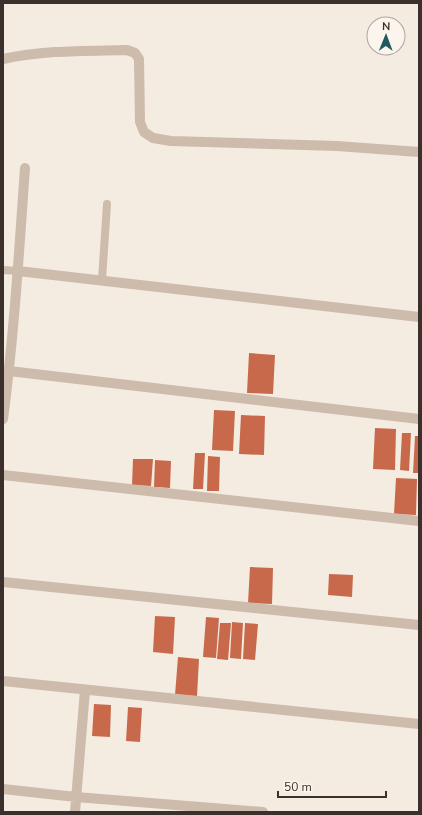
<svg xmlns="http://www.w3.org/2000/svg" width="422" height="815" font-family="'Nunito Sans',sans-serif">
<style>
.building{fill:#c8694b}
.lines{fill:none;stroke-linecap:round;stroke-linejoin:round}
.service{stroke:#cdbbac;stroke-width:8}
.minor{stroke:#cdbbac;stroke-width:10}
</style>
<rect width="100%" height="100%" fill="#f4ebe1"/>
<path class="building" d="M249 353 275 355 273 394 247 393Z
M214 410 235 411 233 451 212 450Z
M241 415 265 416 264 455 239 454Z
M375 428 396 429 395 470 373 469Z
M402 433H411L409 471 400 470Z
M415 436H419V473H413Z
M195 453H205L203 489H193Z
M208 456 220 457 219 491H207Z
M133 459H153L151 486 132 485Z
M155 460 171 461 170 488 154 487Z
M396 478 417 479 416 515 394 514Z
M250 567 273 568 272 604 248 603Z
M329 574 353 575 352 597 328 595Z
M155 616 175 617 173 654 153 652Z
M206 617 219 618 216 658 203 657Z
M232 622 243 623 241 659 230 658Z
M220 623H231L228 660 217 659Z
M245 623 258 624 255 660 243 659Z
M178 657 199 659 197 696 175 695Z
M94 704 111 705 110 737 92 736Z
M128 707 142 708 140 742 126 741Z"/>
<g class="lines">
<path class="service" d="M3 270 18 271
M102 280 107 204"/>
<path class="minor" d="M3 59C44 50 86 51 127 50L135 53 139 59 140 122 144 132 153 138 171 141 337 146 419 152
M18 271 419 317
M9 371 419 419
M3 419C14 336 19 252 25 168
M3 475 419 521
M3 582 419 625
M3 681 419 724
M3 789 76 797 263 812
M75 812 85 690"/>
</g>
<rect width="422" height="815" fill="none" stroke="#3b302b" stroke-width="8"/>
<g transform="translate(386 36) rotate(1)"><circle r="19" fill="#fbf5ee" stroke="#aea6a0"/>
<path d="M0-3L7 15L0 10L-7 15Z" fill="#1f5a5e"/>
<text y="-6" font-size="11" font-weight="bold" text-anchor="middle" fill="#3b302b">N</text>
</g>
<path d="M278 791v6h108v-6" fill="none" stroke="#3b302b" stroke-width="2"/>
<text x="284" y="791" font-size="12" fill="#3b302b" stroke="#fbf5ee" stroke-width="3" paint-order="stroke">50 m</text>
</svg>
